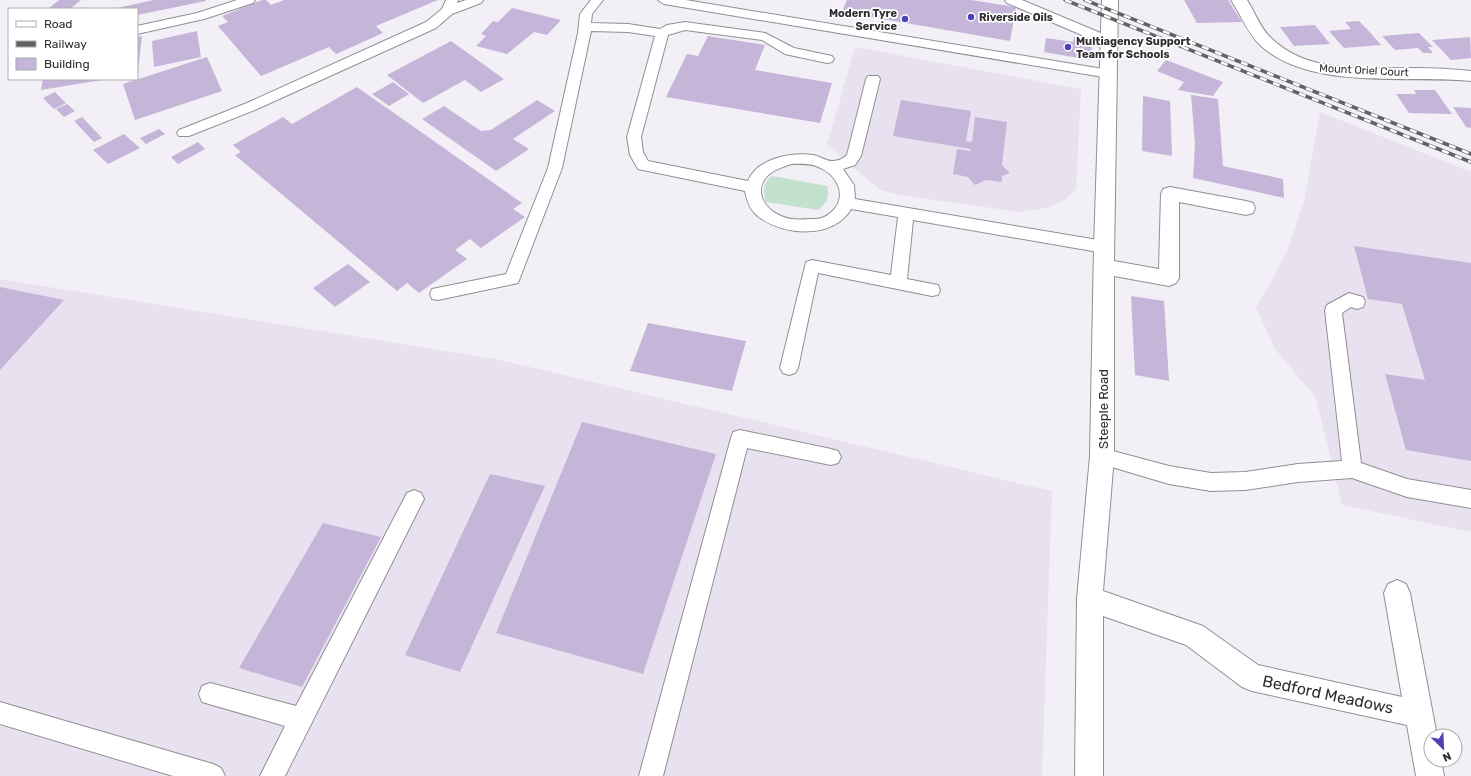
<svg xmlns="http://www.w3.org/2000/svg" width="1471" height="776" font-family="Rubik,sans-serif">
<style>
.built{fill:#e8e2f0}
.green{fill:#c3e2ce}
.building{fill:#c5b5d8}
.lines{fill:none;stroke-linecap:round;stroke-linejoin:round}
.lane-casing{stroke:#918e94;stroke-width:2}
.street-casing{stroke:#918e94;stroke-width:2}
.lane{fill:#fff;fill-rule:evenodd}
.street{fill:#fff;fill-rule:evenodd}
.rail-casing{stroke:#626164;stroke-width:3.5}
.rail{stroke:#fff;stroke-width:2.5;stroke-dasharray:7;stroke-linecap:butt}
.poi-dot{fill:#4e41b8;stroke:#fff;stroke-width:1.5}
.labels{text-anchor:middle;stroke-width:3.5;stroke-linejoin:round;paint-order:stroke}
.far-poi-label{font-size:11px;font-weight:bold;fill:#2f2e30;stroke:#fff;text-anchor:start}
.far-street-label{font-size:11px;fill:#2f2e30;stroke:#fff}
.street-label{font-size:13px;fill:#2f2e30;stroke:#fff}
.near-street-label{font-size:16px;fill:#2f2e30;stroke:#fff}
</style>
<rect width="100%" height="100%" fill="#f2f0f6"/>
<path class="built" d="M855 47 1081 89 1076 189 1064 201 1046 208 1019 212 899 195 880 190 827 145Z
M1320 112 1471 172V532L1342 505 1316 398 1275 349 1256 308 1286 254 1304 201Z
M0 279 501 360 1052 491 1042 776H0Z"/>
<path class="green" d="M772 176 827 186C830 197 827 203 818 210L766 202C763 192 762 182 772 176Z"/>
<path class="building" d="M59 0H81L70 9H48Z
M153 0H206V1L137 15V9H113Z
M262 0H266L271 5 284 0H438L376 26 383 33 336 54 329 47 261 76 218 26 228 22 222 16Z
M847 0H971L1016 7 1010 41 842 12Z
M1184 0H1228L1242 22 1197 23Z
M512 8 561 20 547 35 534 32 507 54 476 46 486 36 481 34 493 21 498 22Z
M1359 21 1366 28 1381 45 1344 48 1329 31 1351 29 1345 22Z
M1315 25 1330 44 1294 46 1280 27Z
M197 31 201 57 154 67 152 41Z
M1419 33 1433 47H1428L1433 53H1423L1418 48 1395 50 1382 36Z
M142 36 138 71H137V37Z
M708 36 765 45 755 70 832 83 820 123 666 97 687 54 698 56Z
M1074 37 1093 40 1090 60 1044 52 1046 38 1073 42Z
M1470 37 1471 58 1451 60 1432 40Z
M451 41 504 79 481 92 465 80 423 103 387 75Z
M207 57 222 91 135 120 123 84Z
M1166 60 1223 82 1213 96 1178 90 1184 82 1157 71Z
M43 79H102V80L41 90Z
M393 82 409 94 389 106 372 94Z
M357 87 522 203 513 209 525 217 481 248 470 239 455 250 467 259 419 293 407 283 397 291 235 155 241 152 233 145 283 117 292 124Z
M1414 90H1435L1452 114 1409 113 1396 94H1416Z
M55 92 66 103 54 109 43 98Z
M1191 95 1218 99 1223 166 1283 179 1284 198 1193 178 1195 144Z
M1143 96 1170 101 1172 156 1142 151Z
M537 100 555 111 513 139 529 149 496 171 422 119 444 106 481 131 491 130Z
M901 100 971 111 966 141 972 142 975 117 1007 122 1002 165 1010 173 1002 176V182L986 180 975 185 968 177 953 174 957 149 970 151 971 149 893 136Z
M67 104 75 111 64 117 56 109Z
M1453 107 1471 108V128L1466 127Z
M82 117 102 138 94 142 74 121Z
M159 129 165 134 146 144 140 138Z
M124 134 140 148 108 164 93 150Z
M198 142 205 149 178 164 171 157Z
M1354 246 1471 263V461L1406 450 1385 374 1425 380 1402 304 1368 299Z
M348 264 370 282 335 307 313 288Z
M0 287 64 300 0 370Z
M1131 296 1164 301 1169 381 1135 375Z
M648 323 746 341 732 391 630 371Z
M582 422 716 454 643 674 496 633Z
M490 474 545 486 460 672 405 655Z
M323 523 381 537 302 687 239 668Z"/>
<g class="lines">
<defs>
<path id="lane" d="M237 0H255L253 3 204 19 137 34V26L197 13Z
M446 0H458L457 3 466 0H483L481 3 452 14 436 28 257 109 189 136H179L177 133 179 130 247 103 426 22 442 9Z
M591 0H603L592 14 591 23 628 24 660 29 667 25 685 22 765 33 794 48 832 56 834 59 832 62 827 63 785 54 762 40 685 30 668 35 641 137 643 152 648 161 748 181C757 158 792 152 813 155 819 156 828 162 833 161 838 161 844 158 847 155L866 79 868 76H878L880 79 861 156 855 165 843 169 854 185 855 199 1104 241 1110 243 1112 247 1110 251 1104 253 913 220 907 279 938 285 940 290 938 295 932 296 818 273 798 368 795 373 789 375 783 373 780 368 806 262 812 260 891 275 898 217 851 209C834 239 784 236 759 217 750 211 747 201 745 191L638 169 630 155 627 137 655 36 628 32 591 31 562 168 518 283 438 300 432 299 430 294 432 289 506 274 548 168 578 33 580 14ZM791 164C799 164 808 163 816 166 838 174 850 198 829 214 823 219 816 219 809 219 799 220 790 220 781 216 760 207 752 184 774 171 779 168 786 166 791 164Z
M658 0H686L1109 70 1114 71 1116 74 1114 77 1109 78 664 4Z
M1005 0H1022L1115 39 1116 42 1115 45H1105L1007 3Z
M1349 293 1363 297 1365 302 1363 307 1357 309 1351 307 1342 313 1361 463 1407 479 1471 490V508L1407 497 1352 478 1298 482 1245 490 1211 491 1169 484 1095 462 1093 456 1095 450 1102 448 1169 466 1211 473 1245 472 1298 464 1342 461 1325 310 1327 305Z
M740 430 831 449 838 451 841 457 838 463 831 465 747 448 663 776H639L731 438 733 432Z
M414 490 421 493 424 499 285 776H260L285 726 202 702 199 694 202 686 210 683 296 706 407 493Z
M0 702 213 764 221 768 225 776H173L0 724Z"/>
<path id="street" d="M1102 0H1118L1114 261 1159 269 1161 194 1163 189 1170 187 1246 201 1253 203 1255 208 1253 213 1246 215 1179 202V278L1176 283 1169 286 1114 276V456L1103 591 1203 626 1258 665 1402 697 1384 593 1388 584 1397 580 1406 584 1410 593 1437 736H1431V760H1441L1444 776H1416L1407 725 1252 691 1242 687 1186 645 1103 616V776H1075L1077 599 1090 456 1094 247Z
M1231 0H1247C1255 12 1260 28 1271 38 1309 75 1368 68 1416 68 1435 68 1453 69 1471 71V81C1408 75 1311 91 1261 46 1248 34 1241 15 1231 0Z"/>
</defs>
<use href="#lane" class="lane-casing"/>
<use href="#street" class="street-casing"/>
<use href="#lane" class="lane"/>
<use href="#street" class="street"/>
<defs>
<path id="rail" d="M1065 0 1471 162
M1085 0 1471 154"/>
</defs>
<use href="#rail" class="rail-casing"/>
<use href="#rail" class="rail"/>
</g>
<g class="poi-dot">
<circle cx="971" cy="17" r="4"/>
<circle cx="905" cy="19" r="4"/>
<circle cx="1068" cy="47" r="4"/>
</g>
<g class="labels">
<g class="far-poi-label">
<text x="897" y="17" text-anchor="end">Modern Tyre<tspan x="897" dy="13">Service</tspan></text>
<text x="979" y="21">Riverside Oils</text>
<text x="1076" y="45">Multiagency Support<tspan x="1076" dy="13">Team for Schools</tspan></text>
</g>
<g class="far-street-label">
<text transform="translate(1364 70) rotate(3)" y="4">Mount Oriel Court</text>
</g>
<g class="street-label">
<text transform="translate(1103 409) rotate(-90)" y="5">Steeple Road</text>
</g>
<g class="near-street-label">
<text transform="translate(1328 694) rotate(12)" y="6">Bedford Meadows</text>
</g>
</g>
<rect x="8" y="8" width="130" height="72" fill="#ffffff" stroke="#acabac"/>
<rect x="16" y="21" width="20" height="6" fill="#ffffff" stroke="#acabac"/>
<text x="44" y="28" font-size="12" fill="#2f2e30">Road</text>
<rect x="16" y="41" width="20" height="6" fill="#626164" stroke="#acabac"/>
<text x="44" y="48" font-size="12" fill="#2f2e30">Railway</text>
<rect x="16" y="58" width="20" height="12" fill="#c5b5d8" stroke="#acabac"/>
<text x="44" y="68" font-size="12" fill="#2f2e30">Building</text>
<g transform="translate(1443 748) rotate(156)"><circle r="19" fill="#ffffff" stroke="#acabac"/>
<path d="M0-3L7 15L0 10L-7 15Z" fill="#4e41b8"/>
<text y="-6" font-size="11" font-weight="bold" text-anchor="middle" fill="#2f2e30">N</text>
</g>
</svg>
